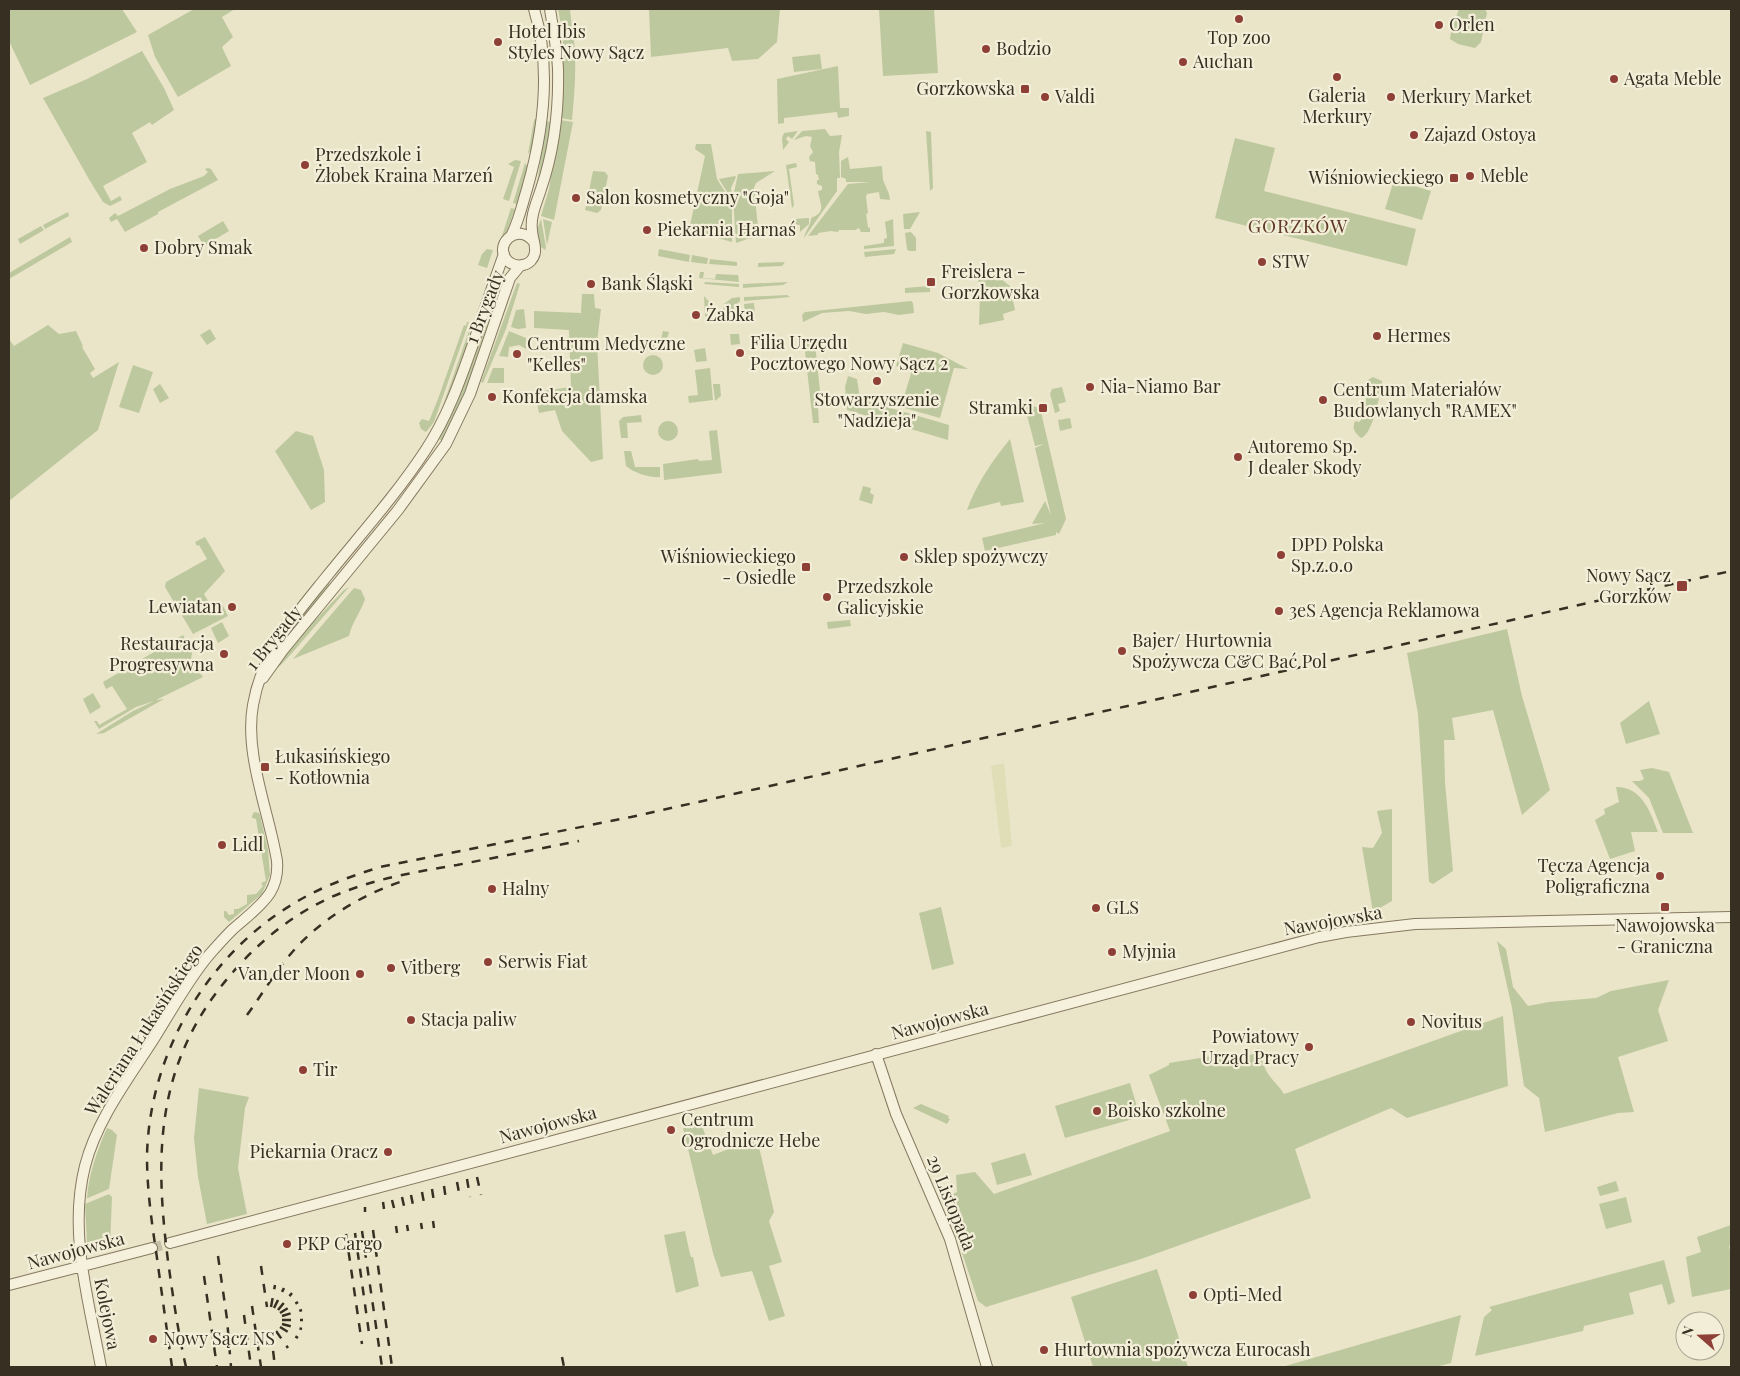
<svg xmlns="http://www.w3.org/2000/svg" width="1740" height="1376" font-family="'Playfair Display',serif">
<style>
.farmland{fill:#dfdeb7}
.green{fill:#bec89e}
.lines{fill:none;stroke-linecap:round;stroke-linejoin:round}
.tertiary-tunnel{stroke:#c6c1a8;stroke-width:10;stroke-dasharray:10 5;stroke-linecap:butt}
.tertiary-casing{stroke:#857860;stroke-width:12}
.tertiary{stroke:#f6f1dc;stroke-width:10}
.rail{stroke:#372f22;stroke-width:2.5;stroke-dasharray:9 9;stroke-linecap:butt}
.poi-dot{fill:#8e4036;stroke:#f2eed8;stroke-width:2}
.labels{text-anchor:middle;stroke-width:4.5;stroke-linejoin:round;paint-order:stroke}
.poi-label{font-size:18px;fill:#372f22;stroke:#f2eed8;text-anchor:start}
.street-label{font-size:18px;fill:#372f22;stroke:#f2eed8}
.neighbourhood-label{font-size:19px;letter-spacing:1px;fill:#5f3925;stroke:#f2eed8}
</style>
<rect width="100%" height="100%" fill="#eae5c9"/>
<path class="farmland" d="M1004 763 1012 846 1001 848 991 766Z"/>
<path class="green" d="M9 9H122L137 32 30 85 9 41Z
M194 9H235L222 17 233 37 222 47 231 66 178 97 155 57 148 35Z
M558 9H570L572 27 564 28V25H561Z
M649 9H780L777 42 758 59 732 61 728 48 651 57Z
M879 9H934L938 73 883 76Z
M1459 9H1485L1487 13 1481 42 1475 48 1458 44 1450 39 1451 32Z
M573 30C577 62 575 89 572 120L560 118 563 71V41L564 40V32Z
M142 51 164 88 174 110 152 125 150 122 132 133 147 162 103 186 111 201 120 196 122 200 110 206 103 202 90 181 43 98 87 79Z
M820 54 822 69 794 72 792 57Z
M838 66 840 108H849V116L838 118 837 112 784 118V123L778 124 777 79Z
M536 118H537L533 148 528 154 534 120Z
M560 120 573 122 554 220 541 216 549 189Z
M546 121 552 122C548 151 540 181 530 209H529L537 184Z
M825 129 830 136 842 135 839 152 840 178H837V191L804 238C805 230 811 226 811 218 828 212 819 202 818 191L822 190V186L817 184V180H819L818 175 816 174 815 162 810 161 809 157 813 152 810 146 812 137 806 136 794 140 802 131Z
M798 131 792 139 788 136 786 139 789 142 783 150 782 138 784 133Z
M926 131 931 132 933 188 930 191Z
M1235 138 1275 148 1264 191 1416 229 1407 266 1215 218Z
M696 144H711L717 179 732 203V242L689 230 705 156 695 149Z
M848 157 850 169 882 166 883 180 889 194 890 200 880 199 879 192 867 194 866 197 868 213 866 214 868 227 870 228V232H861L859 228 855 230H839L838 232 831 231 818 233V235L808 236 848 184 871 182H846V179L841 177V161Z
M515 160 521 161 509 201 503 199 514 167 508 164Z
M525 163 528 167 517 204 513 203Z
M796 163 797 167 789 169 794 205 792 208 786 165Z
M208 168 211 169 218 180 158 212V214L125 232 117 219 111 222 109 218 115 213 118 216 170 189 204 176 208 172 205 169Z
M593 171 605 172 608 176 601 210 597 213 585 210Z
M775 171 756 183 754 188 759 237 747 239 736 243 733 197 738 174Z
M735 176 736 177 731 188 732 195H729L719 179Z
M1394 180 1431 191 1422 220 1385 209Z
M511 208 515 209 504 239 500 242Z
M68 212 69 216 45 229 43 225Z
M920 212 910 229H904L903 214Z
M809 218V224L800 232V225L792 224 794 219Z
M541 219 546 247 545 250 537 244 535 235Z
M543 219 552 222 547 245Z
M893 219 894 246 864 249V246L884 243V239L887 238 885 222Z
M223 221 229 231 204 246 198 236Z
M41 226 44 230 20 244 18 239Z
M911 232 916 238V251H909L907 249 905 233Z
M70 237 72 242 9 279V273Z
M487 249 493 250 487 268 478 265 482 254Z
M659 249 690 255 689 262 658 256Z
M896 249 894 254 865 257 864 252Z
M692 255 708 258 707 264 691 262Z
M710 259 737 262V266L709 264Z
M785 262 782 266 758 267V263Z
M700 272H704L703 278 715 279 716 274 738 275 739 282 699 278Z
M997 276 1010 286 1015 310 1003 314 1004 320 979 325 980 293 982 292 983 295 992 293 990 287 980 290 978 279H993Z
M501 278 506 279 465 394 443 441 438 439C467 389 482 332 501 278Z
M705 282 739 284V287L704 284Z
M788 282 783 285 743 288V284Z
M517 283 520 284 506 329 483 383 481 382Z
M930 286V292L905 293V288Z
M582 294H594L595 308 601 309 597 342 603 459 591 462 562 431 555 410 539 413 535 392 571 387 569 330 534 328V311L581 313Z
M787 295 790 297 744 301V297Z
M704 296 711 304 712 321 705 316Z
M740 297V301L725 319H722L724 304 732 298Z
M911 301 913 303 914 313 899 315 884 312 866 314 849 311 822 313 803 322 802 315 805 312Z
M754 303 755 315H745L744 304Z
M524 309 526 328 518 329 511 327 516 310Z
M467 322H469L434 422 426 432 421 429 419 423 422 419 429 421 438 399 464 325 466 326Z
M48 325 59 334 76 331 83 346 82 347 95 369 90 373 93 378 119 362 98 430 9 501V339L14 346Z
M471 325C466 357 454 386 440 414Z
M210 329 216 339 207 345 200 335Z
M509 331 526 338V349L519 345 509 347 508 357 499 356Z
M663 331 669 332 663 352 647 349 645 352 616 347 617 337 659 346Z
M730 334H739L740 344 731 345Z
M809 341 815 343 820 391H817L819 423H813L804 343Z
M903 343 938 353 968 369 954 368 940 418 901 407 912 370 896 366Z
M705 348 707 361 696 362 694 350Z
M643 365a10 10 0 1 1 20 0a10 10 0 1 1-20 0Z
M133 365 153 372 139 413 119 407Z
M493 368H504V383H487Z
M710 368 713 400 689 403 688 396 698 395 695 370Z
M848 376 857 379 860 399 949 425 948 440 847 410 845 387Z
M1373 377 1382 381V385C1379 397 1373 434 1361 438 1354 432 1352 429 1355 421L1359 422 1361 420 1369 387 1365 386 1368 380Z
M160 384 169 398 160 403 153 389Z
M713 384H720L721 396 715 401Z
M1062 387 1066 402 1058 404 1060 411 1055 413 1050 394 1052 389Z
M1024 404 1040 408 1066 519 1059 534 1056 532V535L985 551 982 538 1045 523 1032 524 1045 501 1051 515 1035 448 1044 444 1035 446Z
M641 415 642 422 627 423 628 438H621L619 421 623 417Z
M1070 418 1072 428 1060 431 1058 420Z
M658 431a10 10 0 1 1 20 0a10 10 0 1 1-20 0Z
M717 430 722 473 664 480 663 464 698 459 699 461 712 460 709 431Z
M296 431 313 436 324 470 325 502 311 510 275 451Z
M1010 439 1024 502 1001 506 1000 502 967 510C976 484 993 460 1010 439Z
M624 451H631L635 467H660V477C650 478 634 473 626 466Z
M863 486 871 488 870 493 874 495 872 504 859 500Z
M205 537 225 571 204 594 212 607 219 603 222 604 228 616 193 634 165 587 166 582 207 559 199 545 197 546 195 542Z
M329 582 330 584 288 638 284 639 297 618Z
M349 587 292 653 280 666 275 669 299 637 344 590Z
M354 588 361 590 365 599C361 612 352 622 349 636L293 659Z
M850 620 851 626 828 629 827 622Z
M222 622 229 636 218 643 211 628Z
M1507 629 1522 696 1550 790 1522 815 1493 710 1452 718 1455 740H1444L1445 782 1453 871 1433 884 1429 882 1418 714 1407 653Z
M183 635 192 653 191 660 203 677 156 700 164 699 104 733 96 734 133 711 154 701 136 707 99 729 94 721H97L99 725 127 709 112 686 106 689 103 682Z
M93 693 101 707 90 714 83 699Z
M1649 701 1660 734 1626 744 1620 723Z
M1652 768 1669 772 1693 833H1663L1649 798 1632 781H1640L1644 779 1640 770Z
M1616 787C1642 787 1650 811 1658 832H1631L1635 851 1610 859 1595 820 1605 814 1604 809 1619 802Z
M1392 809V901L1373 912 1362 847 1373 848 1382 833 1377 811Z
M254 812 259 813 260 815 268 850 270 875 262 894 229 922 224 917V911H226L229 915 234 914V909H238L247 904V895L256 894 263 886 261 883 266 881 256 819 252 818V816Z
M941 907 954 964 932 970 919 913Z
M1497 941 1506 949 1513 987 1528 1006 1549 1002 1596 998 1611 991 1669 980 1658 1010 1668 1041 1618 1057 1634 1112 1618 1113 1545 1132 1539 1098 1524 1086 1512 1008Z
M1503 1016 1508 1086 1407 1118 1391 1108 1295 1149 1311 1198 1141 1259 986 1307 978 1301 944 1198 957 1192 956 1175 975 1172 994 1194 1170 1131 1149 1075 1169 1065V1063L1231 1053 1235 1057 1255 1054 1256 1049 1259 1048C1261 1055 1262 1062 1265 1068 1269 1078 1279 1085 1284 1094Z
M1130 1083 1140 1117 1065 1138 1055 1106Z
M199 1088 249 1097 245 1108 238 1168 247 1214 207 1224 198 1177 194 1138Z
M921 1104 949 1116 948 1118 950 1119 947 1124 913 1108Z
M702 1126 713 1155 757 1138 774 1212 769 1221 782 1262 769 1266 785 1316 769 1321 752 1271 721 1277 713 1253 683 1128Z
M107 1128 112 1130 117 1135 109 1189 88 1198H87C89 1173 97 1151 107 1128Z
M1025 1153 1032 1175 997 1185 991 1163Z
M1616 1181 1619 1191 1600 1196 1597 1187Z
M109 1194 112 1197 110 1247 95 1251 87 1243 85 1204Z
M1626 1197 1632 1222 1606 1229 1599 1204Z
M1731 1225V1245L1729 1246 1731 1255V1289L1692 1297 1686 1257 1701 1252 1697 1237Z
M685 1231 690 1254 691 1257H693L699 1286 676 1293 664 1235Z
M1664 1260 1675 1302 1668 1305 1662 1284 1629 1293 1634 1314 1584 1326 1583 1331 1475 1356 1484 1317 1492 1310 1489 1307Z
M1157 1269 1188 1367H1093L1071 1297Z
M1461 1315 1451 1363 1436 1367H1282Z"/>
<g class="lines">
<path class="tertiary-tunnel" d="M152 1248 170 1243"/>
<defs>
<path id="tertiary" d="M511 236C519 221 522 205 527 189 544 130 552 68 534 9
M534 242C517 220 491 247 509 262 513 265 518 266 523 265 529 264 534 259 535 252 536 245 532 237 532 230 530 216 537 202 541 189 554 151 559 109 558 69 557 49 553 29 550 9
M263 678 283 650 398 510 446 444 470 394 510 278 520 266
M876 1054 896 1114 950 1239 987 1367
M170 1243 1319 937 1346 932 1415 924 1731 917
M9 1285 152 1248
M101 1367C89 1301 68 1233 85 1166 97 1119 129 1078 155 1037 172 1010 188 980 209 955 216 947 224 938 232 930 244 919 260 908 270 893 276 883 278 873 277 861 269 812 244 754 253 705 262 652 294 617 327 576 360 535 396 495 425 451 447 418 460 381 473 344 483 314 493 284 504 254"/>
</defs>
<use href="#tertiary" class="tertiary-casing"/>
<use href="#tertiary" class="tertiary"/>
<path class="rail" d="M247 1015C263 993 277 969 295 949 324 917 365 893 406 880
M477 1177 481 1195
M467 1179 470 1197
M457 1182 460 1198
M444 1186 446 1200
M432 1189 434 1202
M422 1192 424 1203
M411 1195 413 1205
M402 1197 404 1206
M392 1200 394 1208
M383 1202 384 1209
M365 1207V1212
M433 1221 434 1228
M421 1223 422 1229
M407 1225 408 1231
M396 1226 397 1233
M373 1230 392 1367
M362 1231 382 1367
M355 1233 369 1333
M346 1234 362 1344
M218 1256 227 1319 231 1367
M261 1266 267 1307
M204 1276 217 1367
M252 1306 261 1367
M271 1307 275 1285
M274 1308 284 1288
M278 1310 292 1293
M280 1313 298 1302
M244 1315 251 1367
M282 1316 302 1310
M282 1320H303
M282 1324 302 1329
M280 1327 298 1338
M276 1331 288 1348
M271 1333 275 1367
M562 1357 564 1367
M172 1367C167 1331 162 1295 157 1258 152 1224 147 1191 147 1156 149 1055 206 956 293 904 320 887 349 877 380 867L631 817 1731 571
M186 1367C178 1332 173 1297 168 1261 154 1151 156 1060 233 972 264 936 304 906 349 890 384 877 421 871 457 865 498 857 538 849 579 841"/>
</g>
<g class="poi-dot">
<circle cx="1239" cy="19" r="5"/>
<circle cx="1439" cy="25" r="5"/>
<circle cx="498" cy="42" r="5"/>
<circle cx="986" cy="49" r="5"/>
<circle cx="1183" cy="62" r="5"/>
<circle cx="1337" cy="77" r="5"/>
<circle cx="1614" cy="79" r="5"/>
<rect x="1020" y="84" width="10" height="10" rx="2.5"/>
<circle cx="1045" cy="97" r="5"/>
<circle cx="1391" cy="97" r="5"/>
<circle cx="1414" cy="135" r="5"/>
<circle cx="305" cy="165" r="5"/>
<circle cx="1470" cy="176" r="5"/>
<rect x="1449" y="173" width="10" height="10" rx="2.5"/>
<circle cx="576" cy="198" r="5"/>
<circle cx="647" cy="230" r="5"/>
<circle cx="144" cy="248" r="5"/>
<circle cx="1262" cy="262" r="5"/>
<rect x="926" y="277" width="10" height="10" rx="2.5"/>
<circle cx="591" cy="284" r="5"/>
<circle cx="696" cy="315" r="5"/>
<circle cx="1377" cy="336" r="5"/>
<circle cx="740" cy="353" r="5"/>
<circle cx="517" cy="354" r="5"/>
<circle cx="877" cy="381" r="5"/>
<circle cx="1090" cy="387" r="5"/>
<circle cx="492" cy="397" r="5"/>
<circle cx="1323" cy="400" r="5"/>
<rect x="1038" y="403" width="10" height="10" rx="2.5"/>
<circle cx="1238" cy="457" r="5"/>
<circle cx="1281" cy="555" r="5"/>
<circle cx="904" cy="557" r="5"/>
<rect x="801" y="562" width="10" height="10" rx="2.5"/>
<rect x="1676" y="580" width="12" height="12" rx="2.5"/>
<circle cx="827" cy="597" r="5"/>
<circle cx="232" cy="607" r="5"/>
<circle cx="1279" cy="611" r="5"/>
<circle cx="1122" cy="651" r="5"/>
<circle cx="224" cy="654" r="5"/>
<rect x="260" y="762" width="10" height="10" rx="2.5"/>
<circle cx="222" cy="845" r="5"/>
<circle cx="1660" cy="876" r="5"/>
<circle cx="492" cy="889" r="5"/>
<rect x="1660" y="902" width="10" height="10" rx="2.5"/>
<circle cx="1096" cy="908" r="5"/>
<circle cx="1112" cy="952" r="5"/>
<circle cx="488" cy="962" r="5"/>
<circle cx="391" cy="968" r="5"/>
<circle cx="360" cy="974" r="5"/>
<circle cx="411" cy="1020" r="5"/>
<circle cx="1411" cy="1022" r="5"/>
<circle cx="1309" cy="1047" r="5"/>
<circle cx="303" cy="1070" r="5"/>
<circle cx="1097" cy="1111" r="5"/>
<circle cx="671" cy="1130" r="5"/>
<circle cx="388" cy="1152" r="5"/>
<circle cx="287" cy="1244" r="5"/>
<circle cx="1193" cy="1295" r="5"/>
<circle cx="153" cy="1339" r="5"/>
<circle cx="1044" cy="1350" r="5"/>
</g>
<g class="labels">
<g class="poi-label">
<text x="1449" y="31">Orlen</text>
<text x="508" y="38">Hotel Ibis<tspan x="508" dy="21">Styles Nowy Sącz</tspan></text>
<text x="1239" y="44" text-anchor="middle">Top zoo</text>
<text x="996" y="55">Bodzio</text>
<text x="1193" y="68">Auchan</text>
<text x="1624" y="85">Agata Meble</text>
<text x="1015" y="95" text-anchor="end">Gorzkowska</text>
<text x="1337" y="102" text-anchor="middle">Galeria<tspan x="1337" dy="21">Merkury</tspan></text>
<text x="1055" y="103">Valdi</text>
<text x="1401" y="103">Merkury Market</text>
<text x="1424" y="141">Zajazd Ostoya</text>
<text x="315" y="161">Przedszkole i<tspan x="315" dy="21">Żłobek Kraina Marzeń</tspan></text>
<text x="1480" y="182">Meble</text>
<text x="1444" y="184" text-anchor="end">Wiśniowieckiego</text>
<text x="586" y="204">Salon kosmetyczny "Goja"</text>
<text x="657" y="236">Piekarnia Harnaś</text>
<text x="154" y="254">Dobry Smak</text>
<text x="1272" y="268">STW</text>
<text x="941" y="278">Freislera -<tspan x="941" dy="21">Gorzkowska</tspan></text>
<text x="601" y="290">Bank Śląski</text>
<text x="706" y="321">Żabka</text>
<text x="1387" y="342">Hermes</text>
<text x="750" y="349">Filia Urzędu<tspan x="750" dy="21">Pocztowego Nowy Sącz 2</tspan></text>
<text x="527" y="350">Centrum Medyczne<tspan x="527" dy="21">"Kelles"</tspan></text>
<text x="1100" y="393">Nia-Niamo Bar</text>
<text x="1333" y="396">Centrum Materiałów<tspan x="1333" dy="21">Budowlanych "RAMEX"</tspan></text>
<text x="502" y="403">Konfekcja damska</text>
<text x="877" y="406" text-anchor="middle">Stowarzyszenie<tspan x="877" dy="21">"Nadzieja"</tspan></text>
<text x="1033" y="414" text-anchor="end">Stramki</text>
<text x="1248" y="453">Autoremo Sp.<tspan x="1248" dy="21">J dealer Skody</tspan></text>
<text x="1291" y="551">DPD Polska<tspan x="1291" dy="21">Sp.z.o.o</tspan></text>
<text x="796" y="563" text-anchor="end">Wiśniowieckiego<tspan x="796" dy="21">- Osiedle</tspan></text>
<text x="914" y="563">Sklep spożywczy</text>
<text x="1671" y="582" text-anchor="end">Nowy Sącz<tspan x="1671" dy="21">Gorzków</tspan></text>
<text x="837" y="593">Przedszkole<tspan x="837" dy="21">Galicyjskie</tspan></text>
<text x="222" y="613" text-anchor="end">Lewiatan</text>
<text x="1289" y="617">3eS Agencja Reklamowa</text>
<text x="1132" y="647">Bajer/ Hurtownia<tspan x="1132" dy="21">Spożywcza C&amp;C Bać Pol</tspan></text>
<text x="214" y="650" text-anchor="end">Restauracja<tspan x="214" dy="21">Progresywna</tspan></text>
<text x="275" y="763">Łukasińskiego<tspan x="275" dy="21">- Kotłownia</tspan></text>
<text x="232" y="851">Lidl</text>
<text x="1650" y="872" text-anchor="end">Tęcza Agencja<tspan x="1650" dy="21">Poligraficzna</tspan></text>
<text x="502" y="895">Halny</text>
<text x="1106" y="914">GLS</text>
<text x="1665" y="932" text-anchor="middle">Nawojowska<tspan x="1665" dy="21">- Graniczna</tspan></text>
<text x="1122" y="958">Myjnia</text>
<text x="498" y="968">Serwis Fiat</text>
<text x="401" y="974">Vitberg</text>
<text x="350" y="980" text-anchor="end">Van der Moon</text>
<text x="421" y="1026">Stacja paliw</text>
<text x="1421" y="1028">Novitus</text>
<text x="1299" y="1043" text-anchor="end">Powiatowy<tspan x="1299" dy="21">Urząd Pracy</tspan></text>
<text x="313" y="1076">Tir</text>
<text x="1107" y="1117">Boisko szkolne</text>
<text x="681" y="1126">Centrum<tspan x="681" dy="21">Ogrodnicze Hebe</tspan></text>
<text x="378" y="1158" text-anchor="end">Piekarnia Oracz</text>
<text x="297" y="1250">PKP Cargo</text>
<text x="1203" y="1301">Opti-Med</text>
<text x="163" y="1345">Nowy Sącz NS</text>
<text x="1054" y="1356">Hurtownia spożywcza Eurocash</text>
</g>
<g class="street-label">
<text transform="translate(485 307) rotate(-69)" y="6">1 Brygady</text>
<text transform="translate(274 638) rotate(-51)" y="6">1 Brygady</text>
<text transform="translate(1333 921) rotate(-10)" y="6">Nawojowska</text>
<text transform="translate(940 1021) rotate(-15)" y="6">Nawojowska</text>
<text transform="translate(144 1030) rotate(-57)" y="6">Waleriana Łukasińskiego</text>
<text transform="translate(548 1125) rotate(-15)" y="6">Nawojowska</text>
<text transform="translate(951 1203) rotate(68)" y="6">29 Listopada</text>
<text transform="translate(76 1251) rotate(-15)" y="6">Nawojowska</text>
<text transform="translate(107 1314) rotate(79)" y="6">Kolejowa</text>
</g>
<g class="neighbourhood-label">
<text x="1298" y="233">GORZKÓW</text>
</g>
</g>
<rect width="1740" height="1376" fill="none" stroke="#372f22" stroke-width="20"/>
<g transform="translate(1700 1336) rotate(290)"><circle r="24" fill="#f2eed8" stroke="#a7a28f"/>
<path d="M0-4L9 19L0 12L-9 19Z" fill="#8e4036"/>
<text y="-8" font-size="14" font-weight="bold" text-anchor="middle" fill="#372f22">N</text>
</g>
</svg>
